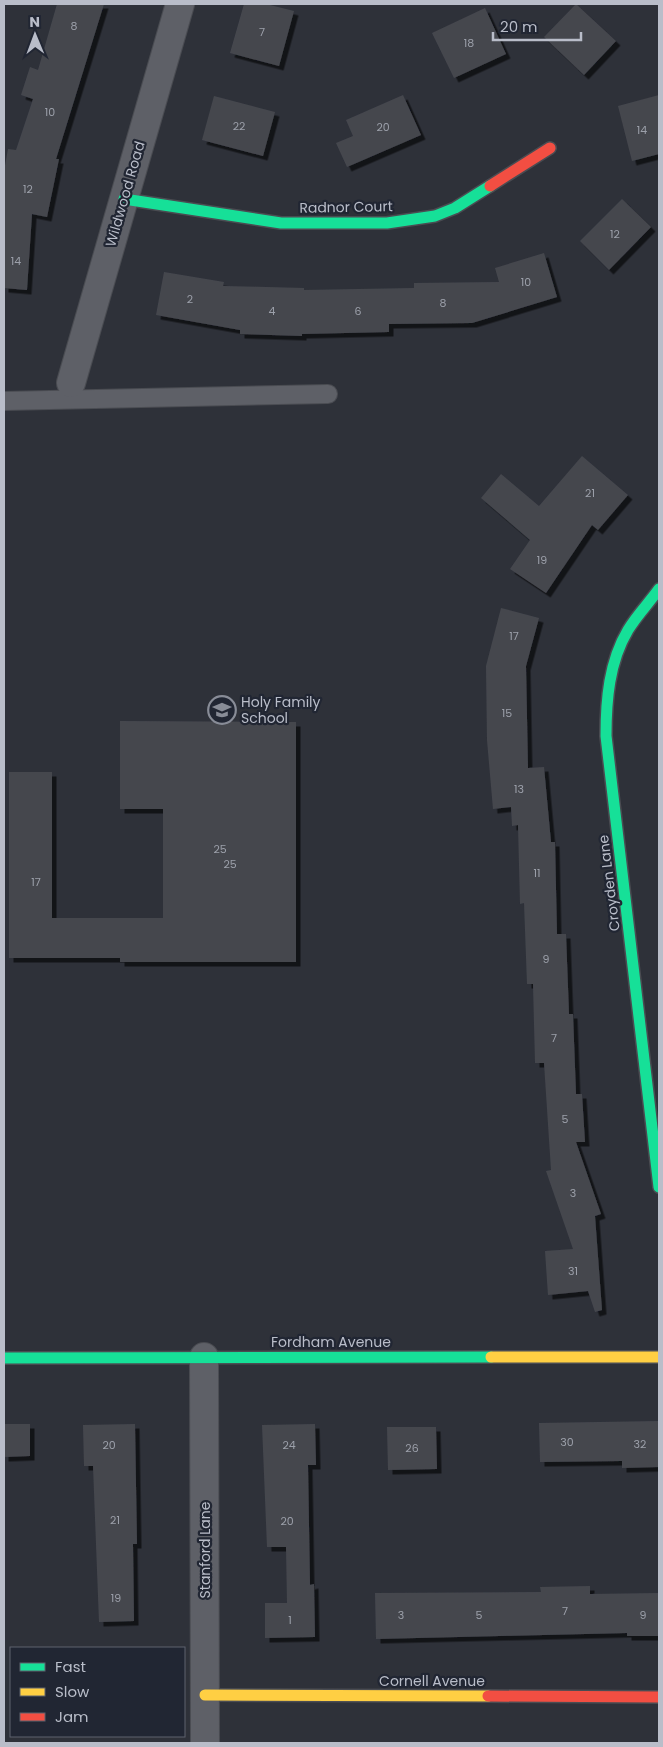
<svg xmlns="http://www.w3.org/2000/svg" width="663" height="1747" font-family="Poppins,sans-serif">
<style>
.building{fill:#45474e;filter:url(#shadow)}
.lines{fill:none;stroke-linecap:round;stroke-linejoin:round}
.lane-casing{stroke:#4a4c52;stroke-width:20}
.street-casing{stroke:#4a4c52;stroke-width:30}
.fast-casing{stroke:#4a4c52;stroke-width:14}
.slow-casing{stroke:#4a4c52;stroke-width:14}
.jam-casing{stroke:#4a4c52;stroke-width:14}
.lane{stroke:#5e6067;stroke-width:18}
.street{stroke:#5e6067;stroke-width:28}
.fast{stroke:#16e098;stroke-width:11}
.slow{stroke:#ffcf43;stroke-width:11}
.jam{stroke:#f24e42;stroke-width:11}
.labels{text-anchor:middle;stroke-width:4.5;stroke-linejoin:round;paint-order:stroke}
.number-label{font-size:11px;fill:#9ca0aa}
.street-label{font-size:14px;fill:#b9bdc9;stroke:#212633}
.poi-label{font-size:14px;fill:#b9bdc9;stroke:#212633;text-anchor:start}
</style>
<defs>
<filter id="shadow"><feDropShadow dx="4.5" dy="4.5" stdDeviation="0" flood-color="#0009"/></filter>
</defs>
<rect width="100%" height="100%" fill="#2e3139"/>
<path class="building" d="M57 4H104L56 159H59L47 217 32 214 27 290 4 288V171L8 149 16 150 33 99 21 95 30 67 38 70Z
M244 4H266L294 11 279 66 230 53Z
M576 4 616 41 584 75 544 37Z
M485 8 506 54 454 78 432 33Z
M403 95 421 135 347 167 336 143 353 136 346 120Z
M659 95V154L632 161 618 106Z
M214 96 275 112 263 156 202 140Z
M622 199 651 227 609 270 580 241Z
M544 253 557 297 472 323 389 324V332L302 334V336L240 334V330L156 315 164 272 224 282 223 286 304 288V290L414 288V283L499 282 495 268Z
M582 456 628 495 598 530 592 525 546 593 510 569 530 540 481 498 501 474 539 506Z
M501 608 539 618 526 666 528 768 544 767 551 842H555L557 934H566L569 1014H573L576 1094H582L585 1142H576L601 1214 595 1216 602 1310 595 1312 588 1291 548 1295 545 1251 573 1249 546 1171 551 1170 544 1063H535L533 984H527L524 903 520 904 518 825 512 826 511 807 493 809 487 740 486 666Z
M120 721 296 722V962H120V958H9V772H52V918H163V809H120Z
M659 1421V1467L622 1468V1461L540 1462 539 1423Z
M4 1424H30V1456L4 1457Z
M135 1424 137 1544H133L134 1621 99 1622 93 1466H84L83 1425Z
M315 1424 316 1465H308L310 1585 314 1584 315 1637 265 1638V1603H287L286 1547H267L262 1425Z
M387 1427H436L437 1469 388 1470Z
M590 1586V1594L659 1593V1636H627V1633L376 1639 375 1593 541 1592 540 1587Z"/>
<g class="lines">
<defs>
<path id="lane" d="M4 401 328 394"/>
<path id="street" d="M71 383 180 4
M204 1357 205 1743"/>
<path id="fast" d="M124 199 281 223H387L435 216 455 208 490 186
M659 589C649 603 637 615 628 630 609 662 606 700 606 736L659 1187
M4 1358 491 1357"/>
<path id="slow" d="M491 1357H659
M205 1695 488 1696"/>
<path id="jam" d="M490 186 550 148
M488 1696 659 1697"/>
</defs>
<use href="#lane" class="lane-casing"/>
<use href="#street" class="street-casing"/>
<use href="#fast" class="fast-casing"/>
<use href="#slow" class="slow-casing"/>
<use href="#jam" class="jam-casing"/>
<use href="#lane" class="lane"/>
<use href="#street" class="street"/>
<use href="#fast" class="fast"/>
<use href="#slow" class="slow"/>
<use href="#jam" class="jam"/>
</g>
<defs>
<symbol id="school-ring" viewBox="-11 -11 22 22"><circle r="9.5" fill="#212633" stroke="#888c97" stroke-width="1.5"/><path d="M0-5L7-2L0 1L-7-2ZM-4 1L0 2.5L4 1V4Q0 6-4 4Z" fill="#888c97"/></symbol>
</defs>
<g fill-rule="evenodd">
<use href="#school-ring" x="206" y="694" width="32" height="32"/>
</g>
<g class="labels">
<g class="number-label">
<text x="74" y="30">8</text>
<text x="262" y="36">7</text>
<text x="469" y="47">18</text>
<text x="50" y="116">10</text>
<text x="239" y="130">22</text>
<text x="383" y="131">20</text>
<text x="642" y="134">14</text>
<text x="28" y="193">12</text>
<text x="615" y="238">12</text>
<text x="16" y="265">14</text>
<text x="526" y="286">10</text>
<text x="190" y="303">2</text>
<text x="443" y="307">8</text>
<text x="272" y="315">4</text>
<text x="358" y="315">6</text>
<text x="590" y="497">21</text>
<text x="542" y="564">19</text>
<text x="514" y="640">17</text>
<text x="507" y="717">15</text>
<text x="519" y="793">13</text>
<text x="220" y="853">25</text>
<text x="230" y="868">25</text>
<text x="537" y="877">11</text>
<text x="36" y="886">17</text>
<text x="546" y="963">9</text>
<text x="554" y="1042">7</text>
<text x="565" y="1123">5</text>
<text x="573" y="1197">3</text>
<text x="573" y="1275">31</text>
<text x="567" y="1446">30</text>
<text x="640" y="1448">32</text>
<text x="109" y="1449">20</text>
<text x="289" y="1449">24</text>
<text x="412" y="1452">26</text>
<text x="115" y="1524">21</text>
<text x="287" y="1525">20</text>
<text x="116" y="1602">19</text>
<text x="565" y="1615">7</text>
<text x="401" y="1619">3</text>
<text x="479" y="1619">5</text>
<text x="643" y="1619">9</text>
<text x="290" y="1624">1</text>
</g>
<g class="street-label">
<text transform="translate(125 194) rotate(-74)" y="5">Wildwood Road</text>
<text transform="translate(346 207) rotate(-1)" y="5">Radnor Court</text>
<text transform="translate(609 883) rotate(-97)" y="5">Croyden Lane</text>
<text x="331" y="1347">Fordham Avenue</text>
<text transform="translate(205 1550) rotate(-90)" y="5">Stanford Lane</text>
<text x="432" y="1686">Cornell Avenue</text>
</g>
<g class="poi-label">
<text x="241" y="707">Holy Family<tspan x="241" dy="16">School</tspan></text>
</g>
</g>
<rect width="663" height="1747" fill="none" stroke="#b9bdc9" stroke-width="10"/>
<rect x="10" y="1647" width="175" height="90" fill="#212633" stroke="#5e626f"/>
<rect x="20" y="1663" width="25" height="8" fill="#16e098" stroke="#5e626f"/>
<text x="55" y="1672" font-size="15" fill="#b9bdc9">Fast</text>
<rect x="20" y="1688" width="25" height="8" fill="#ffcf43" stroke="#5e626f"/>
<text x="55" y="1697" font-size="15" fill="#b9bdc9">Slow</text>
<rect x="20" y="1713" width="25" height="8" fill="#f24e42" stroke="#5e626f"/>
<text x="55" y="1722" font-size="15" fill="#b9bdc9">Jam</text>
<g transform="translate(35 35) rotate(359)" stroke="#212633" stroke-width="4" paint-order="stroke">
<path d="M0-4L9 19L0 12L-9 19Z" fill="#b9bdc9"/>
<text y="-8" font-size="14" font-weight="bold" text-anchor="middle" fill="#b9bdc9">N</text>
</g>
<path d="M493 32v8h88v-8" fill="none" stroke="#b9bdc9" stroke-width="2.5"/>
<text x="500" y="32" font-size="15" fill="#b9bdc9" stroke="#212633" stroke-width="4" paint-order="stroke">20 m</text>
</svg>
